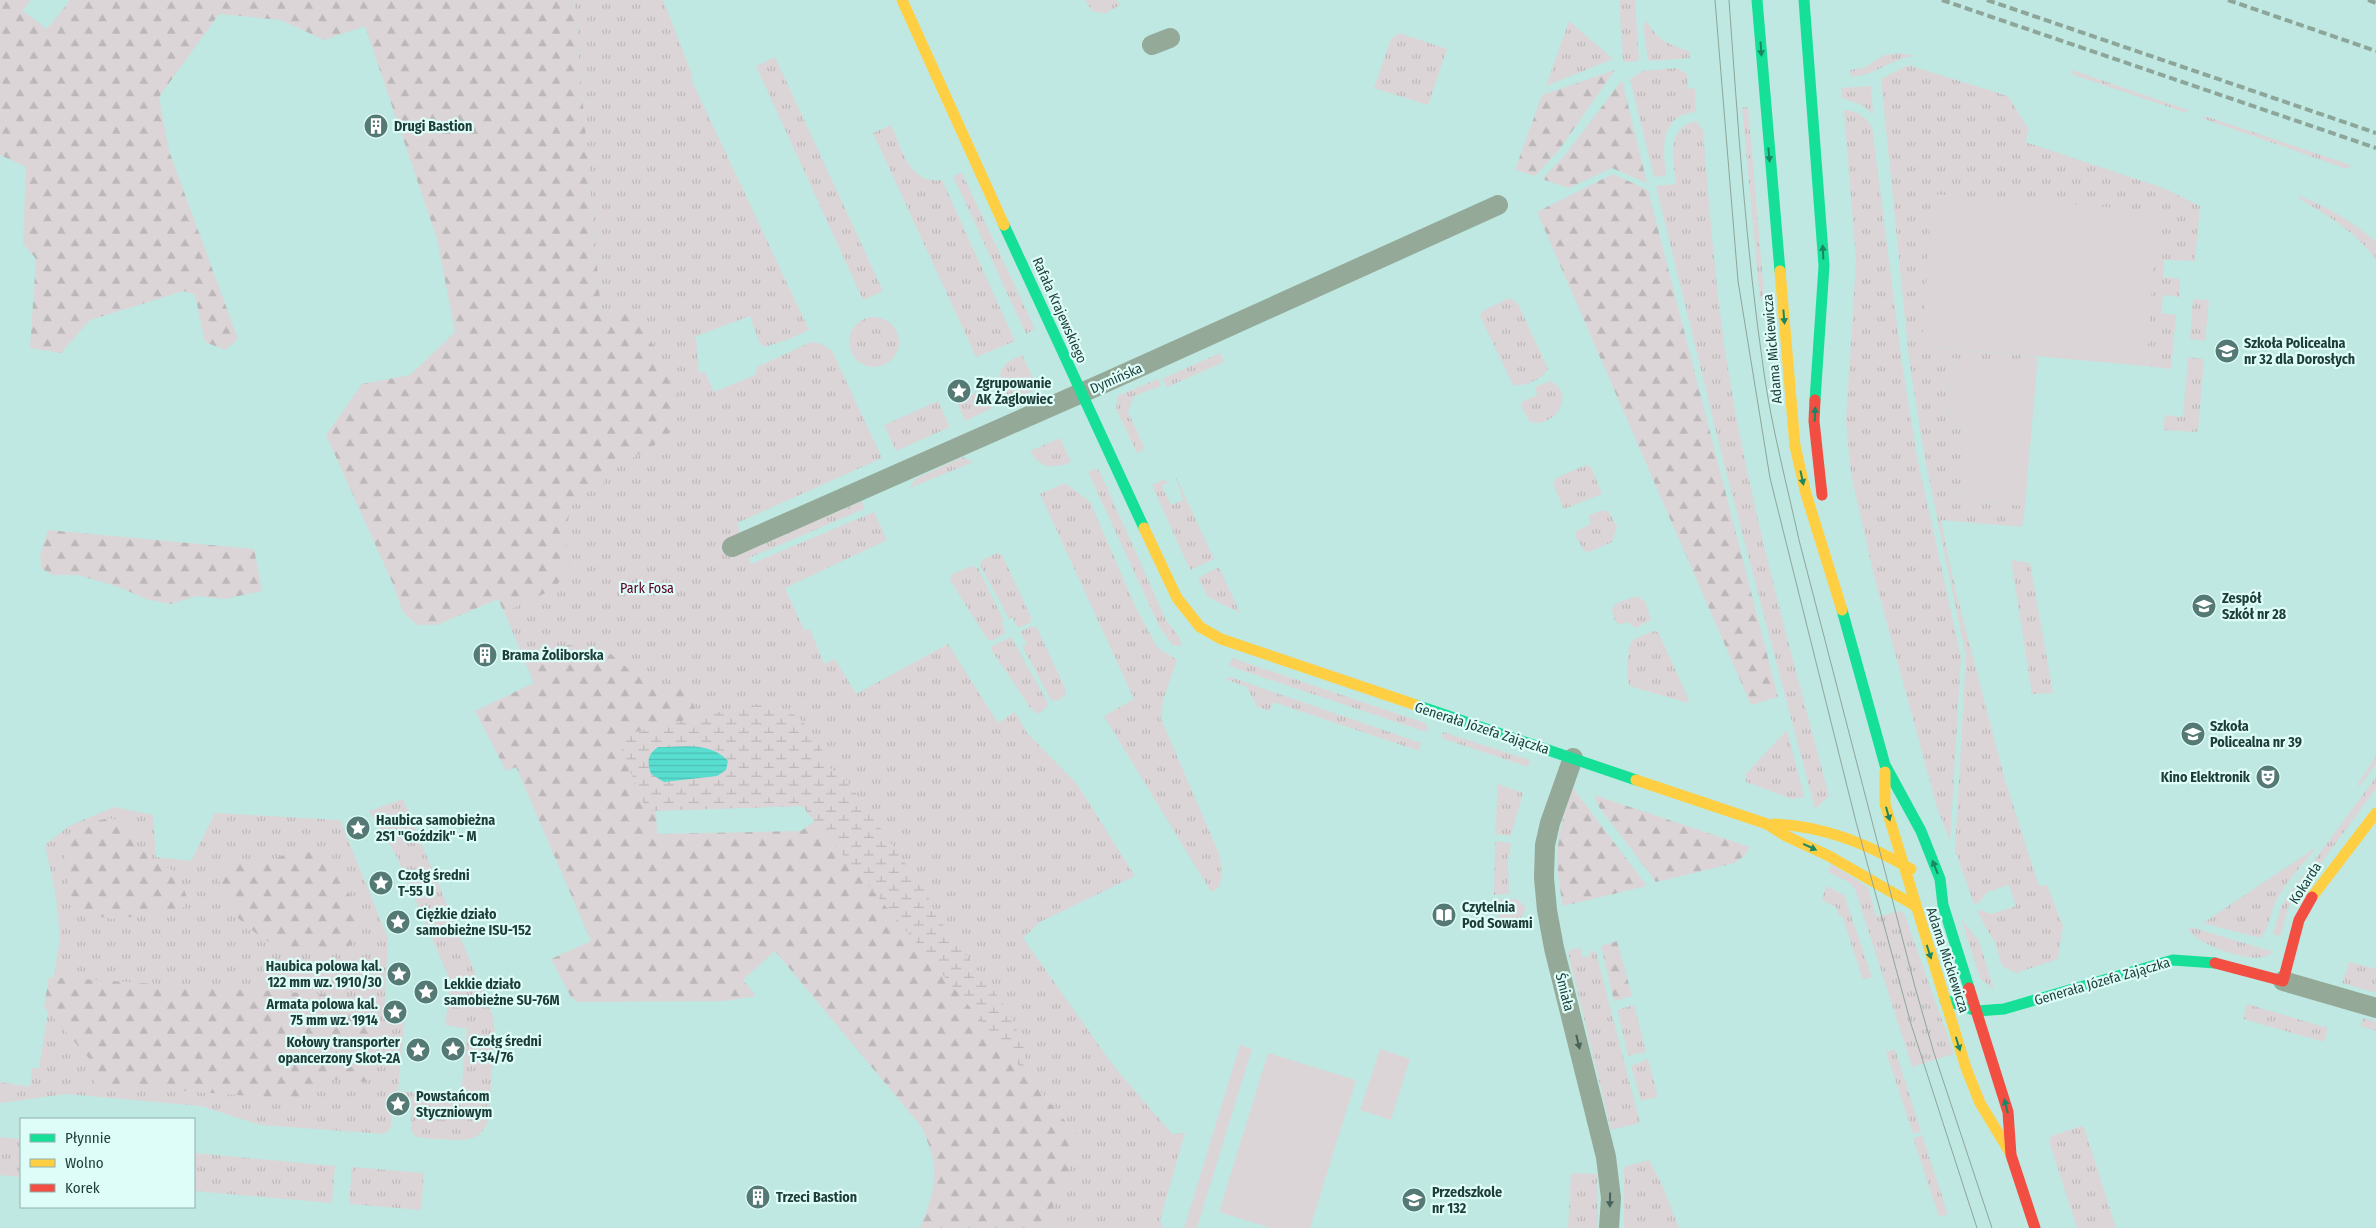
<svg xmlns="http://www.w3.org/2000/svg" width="2376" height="1228" font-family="'Fira Sans Condensed',sans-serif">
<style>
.grass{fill:url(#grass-tufts)}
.forest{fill:url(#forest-firs)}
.wetland{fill:url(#wetland-marsh);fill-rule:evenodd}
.pitch{fill:#dcd5d7}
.water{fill:url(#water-rules)}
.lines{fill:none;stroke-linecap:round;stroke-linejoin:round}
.street{stroke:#94a997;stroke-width:20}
.fast{stroke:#16e098;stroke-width:11}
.slow{stroke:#ffcf43;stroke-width:11}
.jam{stroke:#f24e42;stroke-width:11}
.tram{stroke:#8ea599;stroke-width:1}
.rail{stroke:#8ea599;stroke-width:4;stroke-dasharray:8 4;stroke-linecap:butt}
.oneway{fill:#1a8664}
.oneway2{fill:#47635a}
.labels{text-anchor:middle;stroke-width:4.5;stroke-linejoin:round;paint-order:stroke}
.poi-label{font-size:14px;font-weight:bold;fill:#1d3d39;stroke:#dffdf8;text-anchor:start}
.street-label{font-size:14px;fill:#1d3d39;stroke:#dffdf8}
.park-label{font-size:14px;fill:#580126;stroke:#dffdf8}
</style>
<defs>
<pattern id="grass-tufts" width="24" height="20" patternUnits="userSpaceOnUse" patternTransform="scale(1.25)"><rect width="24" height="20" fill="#dcd5d7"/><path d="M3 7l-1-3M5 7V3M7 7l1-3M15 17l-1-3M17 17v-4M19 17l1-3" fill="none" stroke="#bcb8b9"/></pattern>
<pattern id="forest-firs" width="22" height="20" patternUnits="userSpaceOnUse" patternTransform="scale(1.25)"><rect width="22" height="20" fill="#dcd5d7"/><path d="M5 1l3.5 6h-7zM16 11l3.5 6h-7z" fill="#bcb8b9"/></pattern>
<pattern id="wetland-marsh" width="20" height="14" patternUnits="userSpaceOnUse" patternTransform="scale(1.25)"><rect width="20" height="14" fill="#dcd5d7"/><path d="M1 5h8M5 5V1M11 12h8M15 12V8" fill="none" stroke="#bcb8b9"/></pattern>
<pattern id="water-rules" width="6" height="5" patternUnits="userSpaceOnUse" patternTransform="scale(1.25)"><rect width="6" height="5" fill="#58ded0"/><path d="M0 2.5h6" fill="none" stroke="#4cbfb3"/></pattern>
</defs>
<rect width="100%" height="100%" fill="#bee8e1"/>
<path class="grass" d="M8 0H31L22 11Z
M574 0H663L693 77 691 79 809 330 787 340 764 347 759 342 750 316 696 336 699 373 705 372 714 392 755 375 757 367 811 342 820 343 832 351 882 458 737 523 746 551 862 501 864 509 749 558 751 564 874 512 887 540 785 588 804 630 810 629 824 664 835 659 856 694 948 644 998 723 1015 712 1027 733 1077 784 1135 876 1040 922 1023 938 1112 1064 1172 1134 1185 1133 1160 1220 1163 1228H1044L1081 1140 802 806 647 811 532 678 500 602 602 324Z
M1085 0H1117L1120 5 1106 13 1093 12Z
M1619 0H1635L1639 59 1635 62H1623Z
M1569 21 1613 59 1546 86Z
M1647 21C1656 40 1670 45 1689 51L1690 58 1650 61 1648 59 1643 26Z
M1399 33 1447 49 1428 105 1374 88 1391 39Z
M1900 53 1915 56C1892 58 1874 76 1851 77L1850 70 1863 68 1885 55Z
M775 57 883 291 863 300 756 66Z
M1908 65 2008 96 2029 130 2025 142 2166 189 2200 206 2195 261 2164 260 2163 277 2180 279 2179 297 2163 295 2161 313 2176 315 2171 369 2146 366 2157 211 1922 346 2038 357 2037 366 1953 359 1947 428 1968 430 1962 500 2025 506 2022 527 1941 520 1956 592 2005 780 2039 886 2047 885 2063 926 2058 959 2016 973 2002 966 1995 943 1977 912 1981 910 1991 914 2016 906 2009 885 1987 892 1979 903 1974 904 1955 850 1966 657 1924 454 1909 359 1881 79Z
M1676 68 1687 74 1688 89 1695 88 1696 112C1659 115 1663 148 1666 176L1654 177 1630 79 1642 71Z
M2072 70 2188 110 2187 113 2071 74Z
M1871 86 1873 114 1862 105 1842 98 1841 88Z
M1748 107 1764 293 1760 300 1742 108Z
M1844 110C1858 111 1864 116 1872 127L1902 363 1917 457 1961 657 1950 842 1937 807 1874 576 1851 474 1846 421 1856 261Z
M2205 116 2351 165 2347 169 2204 119Z
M1696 121 1703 130C1710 214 1716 299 1730 382 1754 522 1793 659 1829 796L1815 809 1724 464 1656 186 1676 184C1674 160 1665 128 1696 121Z
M891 125C903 150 909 185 942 180L1015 341 976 357 873 133Z
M962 173 1035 329 1026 334 953 176Z
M2300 196C2329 208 2353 221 2376 242V260C2359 234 2326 214 2299 199Z
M1510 298 1518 304 1548 369C1543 379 1524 387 1513 385L1480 316 1484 310Z
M2193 299 2209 300 2205 341 2190 339Z
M849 342a25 25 0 1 1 50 0a25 25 0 1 1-50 0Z
M1220 353 1224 362 1167 387 1162 379Z
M1022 355 1036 384 1032 391 1006 404C996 380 995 365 1022 355Z
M2188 357 2204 359 2198 432 2163 430 2165 415 2183 417Z
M1158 379 1161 386 1134 396 1128 412 1144 447 1142 451 1137 453 1116 409 1118 396Z
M1550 381C1576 393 1557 428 1530 422L1521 406 1522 402 1537 395 1535 387Z
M983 390 992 408 965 421 957 402Z
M938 401 950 427 896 451 884 425Z
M1060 438 1071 462C1054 469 1040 469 1030 451Z
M963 457 973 462 910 488 915 479Z
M1586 465 1591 467 1602 494 1564 509 1553 484 1556 478Z
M1094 469 1099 470 1166 620 1180 638 1181 646 1172 645 1159 626 1088 472Z
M1175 475 1214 559 1190 570 1152 485 1165 479 1167 483 1162 486 1171 505 1183 500Z
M1065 483 1090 502 1137 610 1157 647 1177 660 1163 700 1161 719 1220 856 1222 876 1219 887 1211 892 1104 716 1134 699 1040 494Z
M1604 510 1609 512 1617 527 1612 542 1589 552 1584 551 1575 535 1576 531 1591 524 1589 515Z
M997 553 1002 555 1031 617 1030 623 1018 628 1012 617 1009 619 980 565 982 560Z
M2011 560 2030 563 2053 693 2032 694Z
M972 566 978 568 1004 621 1001 622 1006 633 992 641 987 639 950 580 952 574Z
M1219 567 1240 613 1208 597 1198 578Z
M1636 596 1645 601 1651 620 1636 628 1628 622 1620 625 1615 621 1612 609 1615 604Z
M1031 626 1037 628 1065 688 1066 695 1057 701 1051 700 1022 646 1027 644 1020 632Z
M1654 631 1658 632 1660 636 1689 700 1688 703 1629 686 1627 673 1629 646 1634 639Z
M1011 637 1048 703 1047 707 1038 714 1031 709 992 651V646Z
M1232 658 1425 723 1428 727 1426 732 1229 666Z
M1230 677 1421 743 1419 751 1273 702 1269 711 1257 707 1247 687 1225 679Z
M1787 730 1804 797 1792 799 1746 782 1745 775Z
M1443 732 1530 760 1528 767 1441 738Z
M2376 756V764L2360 786 2357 785Z
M2376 777V789L2289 906 2280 936 2273 934 2281 907 2287 897Z
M1498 784 1523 793 1511 836 1495 834Z
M403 799 493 1016 495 1034 488 1121C480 1143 462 1141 442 1139 433 1139 424 1139 415 1136L411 1129 412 1099 394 1098 391 1128 384 1134 261 1125 201 1106 66 1094 0 1103V1082L30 1087 32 1068H39L60 938 56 896 45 845 69 826 114 807 153 815 156 857 191 861 215 813 340 820 388 938 384 1015 405 1017 398 1091 461 1096 467 1029 445 1025 451 982 395 853 369 811Z
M1495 841 1511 843 1508 861 1509 894 1494 895Z
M2318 846C2304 863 2288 879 2277 899 2270 911 2270 929 2260 938L2203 923Z
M1831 864 1868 887 1876 917 1900 911 1904 913 1954 1054 1912 1067 1855 889 1850 883 1828 872Z
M1826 886 1844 895 1872 977 1863 980 1842 916H1839L1836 907 1822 900Z
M1517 899 1526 908C1522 921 1512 925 1500 928L1494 900Z
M1961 919 1979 941 1994 990 1980 978Z
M2188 928H2194L2274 952C2268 955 2263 958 2256 958 2239 958 2196 944 2188 928Z
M1575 948 1582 949V956L1589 957 1590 951 1596 952 1640 1123 1611 1130 1568 952Z
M2349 962 2376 969V993L2342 983Z
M2247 1004 2328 1028 2324 1042 2243 1019Z
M1634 1005 1646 1052 1628 1056 1618 1012 1619 1009Z
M2363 1018 2376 1022V1031L2360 1026Z
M1895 1049 1921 1131 1913 1134 1886 1052Z
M1648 1059 1658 1097 1641 1101 1631 1066Z
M2081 1126 2084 1127 2116 1228H2077L2049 1141 2051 1136Z
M1922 1135 1948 1214 1939 1217 1913 1138Z
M0 1137 21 1139V1177L0 1175Z
M194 1153 335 1166 332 1203 194 1191Z
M1649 1160 1663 1187 1679 1228H1624V1167Z
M352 1167 424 1173 421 1210 349 1204Z
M1571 1173 1597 1174 1598 1228H1568Z"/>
<path class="forest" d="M0 0H8L47 29 70 0H574L601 312 623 307 638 314 680 402 675 422 665 438 605 475 603 485 573 499 564 538 573 561C562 572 563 579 554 589L504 612 498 599 437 625H417L403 612 393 584 326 435 362 384 410 375 455 332 437 239 365 26 324 40 281 20 219 14 159 97 169 151 238 339 225 350 205 342 195 295 184 291 90 320 61 353 30 348 36 259 23 243 26 167 0 155Z
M1615 70 1559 150 1535 176 1515 170 1542 95Z
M1622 80 1647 183 1612 168 1569 188 1542 179 1565 155Z
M1613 174 1648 190 1778 697 1751 705 1537 212Z
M48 530 254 549 262 591 225 599 197 596 170 604 146 599 119 587 78 575H53L42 569 40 556Z
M569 645 611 654 633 673 666 684 676 681 688 689 698 717 616 737 647 810H656L657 834 801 831 815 821 1081 1140 1044 1228H920C937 1186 941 1166 920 1125L775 951 743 980 756 996 724 1001 578 1002 571 997 551 959 591 941 516 767 506 771 475 711 534 683 523 657Z
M1572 787 1647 886 1563 906C1553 855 1557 836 1572 787Z
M1594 795 1750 847 1745 855 1735 863 1656 882 1599 807Z
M109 818 140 826 136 846 144 850 158 864 177 872 188 900 178 916 156 914 112 919 92 915 74 908C70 889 57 847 72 831 81 822 98 821 109 818Z
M311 842 325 851 365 922 354 942 343 951 301 950 264 940 238 918 226 901 219 880 227 868 237 859 255 865 275 859Z
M1617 941 1632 996 1614 1001 1601 946Z
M49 977 362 997C383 1031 390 1047 365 1082 338 1080 324 1071 313 1101L94 1084 93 1063 44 1007Z"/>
<path class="wetland" d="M768 705C793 708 808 724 820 746 829 762 820 766 842 774L927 894 937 917 997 995 1012 1018 1025 1051V1073L802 806 647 811 616 737 738 707ZM658 747H708L720 752Z"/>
<path class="pitch" d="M1932 194 2158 211 2146 366 1922 346Z
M1953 358 2037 366 2025 506 1962 500 1968 430 1947 428Z
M1240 1045 1252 1049 1197 1228H1184Z
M1380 1049 1410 1059 1391 1120 1360 1110Z
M1268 1053 1356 1080 1310 1228H1271L1219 1212Z"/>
<path class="water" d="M658 747C683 747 710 741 728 761L726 770 717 776 664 782 651 774C647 761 647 755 658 747Z"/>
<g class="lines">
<path class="street" d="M1152 45 1170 38
M732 547 1104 383 1498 205
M1573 758 1550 823 1545 845 1544 878 1547 910 1554 948 1606 1157 1611 1198 1609 1228
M2283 981 2376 1008"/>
<path class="fast" d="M1757 0 1780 271
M1804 0 1824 266 1815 400
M1004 225 1144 528
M1842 610 1885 765 1921 831 1940 879 1943 905 1969 988
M1416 705 1636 780
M1945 1000 1977 1011 2004 1009 2173 960 2215 963"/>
<path class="slow" d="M902 0 1004 225
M1780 271 1795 446 1806 494 1842 610
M1144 528 1177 598 1200 627 1221 639 1416 705
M1885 772V804L1966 1068 1980 1103 2009 1151
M1636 780 1767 824 1786 836 1829 856 1914 905
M1774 824C1825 826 1867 844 1911 869
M2312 897 2376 813"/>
<path class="jam" d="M1815 400 1814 421 1822 495
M2215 963 2283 981 2299 920 2312 897
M1969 988 2008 1112 2011 1155 2035 1228"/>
<path class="tram" d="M1715 0 1738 281 1770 478 1856 822 1911 1024 1977 1228
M1729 0C1738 125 1746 250 1764 373 1772 429 1787 485 1799 540L1915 987 1934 1053 1992 1228"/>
<path class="rail" d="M1942 0 2376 148
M1987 0 2376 133
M2228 0 2376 51
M2368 0 2376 3"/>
</g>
<defs><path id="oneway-solid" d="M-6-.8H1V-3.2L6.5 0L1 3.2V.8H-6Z" transform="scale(1.25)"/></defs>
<g class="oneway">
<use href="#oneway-solid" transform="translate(1761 49) rotate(86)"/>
<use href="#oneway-solid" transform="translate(1769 155) rotate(85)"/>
<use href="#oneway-solid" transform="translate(1823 252) rotate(-93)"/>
<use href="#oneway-solid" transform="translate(1784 317) rotate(85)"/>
<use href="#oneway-solid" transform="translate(1815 414) rotate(-88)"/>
<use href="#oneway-solid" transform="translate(1802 478) rotate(78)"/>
<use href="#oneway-solid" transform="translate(1888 814) rotate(74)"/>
<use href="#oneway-solid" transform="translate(1810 847) rotate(25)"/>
<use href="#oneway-solid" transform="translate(1935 867) rotate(-112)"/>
<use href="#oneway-solid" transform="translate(1929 952) rotate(72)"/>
<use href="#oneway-solid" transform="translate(1958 1044) rotate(73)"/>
<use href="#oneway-solid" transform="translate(2006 1106) rotate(-104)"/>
</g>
<g class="oneway2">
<use href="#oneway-solid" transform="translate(1578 1042) rotate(76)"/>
<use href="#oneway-solid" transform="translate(1610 1200) rotate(91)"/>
</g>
<defs>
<symbol id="building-disc" viewBox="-11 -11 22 22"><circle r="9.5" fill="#557974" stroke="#dffdf8"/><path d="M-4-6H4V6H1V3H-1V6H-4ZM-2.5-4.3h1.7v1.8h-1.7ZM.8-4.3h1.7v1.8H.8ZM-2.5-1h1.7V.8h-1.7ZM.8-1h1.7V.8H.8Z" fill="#fff"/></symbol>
<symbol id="university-disc" viewBox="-11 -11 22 22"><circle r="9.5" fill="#557974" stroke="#dffdf8"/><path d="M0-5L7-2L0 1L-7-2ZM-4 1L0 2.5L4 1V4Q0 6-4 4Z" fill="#fff"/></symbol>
<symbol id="sight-disc" viewBox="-11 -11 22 22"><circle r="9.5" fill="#557974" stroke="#dffdf8"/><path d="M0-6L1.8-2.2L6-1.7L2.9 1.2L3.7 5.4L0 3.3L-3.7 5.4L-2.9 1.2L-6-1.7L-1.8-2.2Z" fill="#fff"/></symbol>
<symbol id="school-disc" viewBox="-11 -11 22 22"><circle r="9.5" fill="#557974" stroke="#dffdf8"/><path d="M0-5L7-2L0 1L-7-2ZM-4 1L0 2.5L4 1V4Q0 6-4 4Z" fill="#fff"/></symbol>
<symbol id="theatre-disc" viewBox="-11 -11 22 22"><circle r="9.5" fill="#557974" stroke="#dffdf8"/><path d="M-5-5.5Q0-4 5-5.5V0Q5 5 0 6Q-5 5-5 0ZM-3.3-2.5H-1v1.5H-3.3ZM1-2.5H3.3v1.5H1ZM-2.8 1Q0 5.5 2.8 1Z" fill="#fff"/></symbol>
<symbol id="library-disc" viewBox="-11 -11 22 22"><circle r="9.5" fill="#557974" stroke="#dffdf8"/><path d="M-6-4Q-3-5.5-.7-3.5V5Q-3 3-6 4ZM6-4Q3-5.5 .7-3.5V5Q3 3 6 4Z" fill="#fff"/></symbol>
</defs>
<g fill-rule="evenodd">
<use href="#building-disc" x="362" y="112" width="28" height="28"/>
<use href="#university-disc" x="2213" y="337" width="28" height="28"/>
<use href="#sight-disc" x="945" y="377" width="28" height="28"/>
<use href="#school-disc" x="2190" y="592" width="28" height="28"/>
<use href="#building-disc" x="471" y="641" width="28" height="28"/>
<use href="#university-disc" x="2179" y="720" width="28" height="28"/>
<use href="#theatre-disc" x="2254" y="763" width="28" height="28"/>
<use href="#sight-disc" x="344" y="814" width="28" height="28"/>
<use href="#sight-disc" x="367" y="869" width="28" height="28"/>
<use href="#library-disc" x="1430" y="901" width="28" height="28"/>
<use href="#sight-disc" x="384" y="908" width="28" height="28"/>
<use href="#sight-disc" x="385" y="960" width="28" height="28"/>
<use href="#sight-disc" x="412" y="978" width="28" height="28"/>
<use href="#sight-disc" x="381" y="998" width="28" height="28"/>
<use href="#sight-disc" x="439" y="1035" width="28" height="28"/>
<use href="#sight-disc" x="404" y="1036" width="28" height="28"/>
<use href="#sight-disc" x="384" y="1090" width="28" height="28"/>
<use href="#building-disc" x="744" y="1183" width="28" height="28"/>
<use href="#school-disc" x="1400" y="1186" width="28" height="28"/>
</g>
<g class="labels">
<g class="poi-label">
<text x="394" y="131">Drugi Bastion</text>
<text x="2244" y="348">Szkoła Policealna<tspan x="2244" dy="16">nr 32 dla Dorosłych</tspan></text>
<text x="976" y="388">Zgrupowanie<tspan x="976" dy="16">AK Żaglowiec</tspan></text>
<text x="2222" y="603">Zespół<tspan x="2222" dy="16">Szkół nr 28</tspan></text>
<text x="502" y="660">Brama Żoliborska</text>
<text x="2210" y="731">Szkoła<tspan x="2210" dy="16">Policealna nr 39</tspan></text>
<text x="2250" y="782" text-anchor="end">Kino Elektronik</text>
<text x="376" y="825">Haubica samobieżna<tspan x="376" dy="16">2S1 "Goździk" - M</tspan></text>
<text x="398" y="880">Czołg średni<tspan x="398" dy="16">T-55 U</tspan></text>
<text x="1462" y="912">Czytelnia<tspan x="1462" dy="16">Pod Sowami</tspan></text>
<text x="416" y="919">Ciężkie działo<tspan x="416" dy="16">samobieżne ISU-152</tspan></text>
<text x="382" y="971" text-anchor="end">Haubica polowa kal.<tspan x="382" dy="16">122 mm wz. 1910/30</tspan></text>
<text x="444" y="989">Lekkie działo<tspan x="444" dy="16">samobieżne SU-76M</tspan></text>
<text x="378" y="1009" text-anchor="end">Armata polowa kal.<tspan x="378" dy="16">75 mm wz. 1914</tspan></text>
<text x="470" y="1046">Czołg średni<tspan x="470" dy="16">T-34/76</tspan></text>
<text x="400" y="1047" text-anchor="end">Kołowy transporter<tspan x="400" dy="16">opancerzony Skot-2A</tspan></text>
<text x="416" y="1101">Powstańcom<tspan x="416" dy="16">Styczniowym</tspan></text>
<text x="1432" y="1197">Przedszkole<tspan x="1432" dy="16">nr 132</tspan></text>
<text x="776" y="1202">Trzeci Bastion</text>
</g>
<g class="street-label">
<text transform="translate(1060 310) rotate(66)" y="5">Rafała Krajewskiego</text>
<text transform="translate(1772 349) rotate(-95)" y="5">Adama Mickiewicza</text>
<text transform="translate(1116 378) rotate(-24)" y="5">Dymińska</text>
<text transform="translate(1482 728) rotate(18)" y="5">Generała Józefa Zajączka</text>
<text transform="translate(2305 883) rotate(-57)" y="5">Kokarda</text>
<text transform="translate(1948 960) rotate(72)" y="5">Adama Mickiewicza</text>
<text transform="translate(2102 981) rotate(-16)" y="5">Generała Józefa Zajączka</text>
<text transform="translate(1565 992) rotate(76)" y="5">Śmiała</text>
</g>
<g class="park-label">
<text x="647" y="593">Park Fosa</text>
</g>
</g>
<rect x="20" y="1118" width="175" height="90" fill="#dffdf8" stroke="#91b0ac"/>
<rect x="30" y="1134" width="25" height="8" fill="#16e098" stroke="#91b0ac"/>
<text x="65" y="1143" font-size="15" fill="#1d3d39">Płynnie</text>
<rect x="30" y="1159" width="25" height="8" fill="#ffcf43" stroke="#91b0ac"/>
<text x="65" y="1168" font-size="15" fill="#1d3d39">Wolno</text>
<rect x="30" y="1184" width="25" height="8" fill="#f24e42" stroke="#91b0ac"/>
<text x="65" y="1193" font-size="15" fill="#1d3d39">Korek</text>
</svg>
